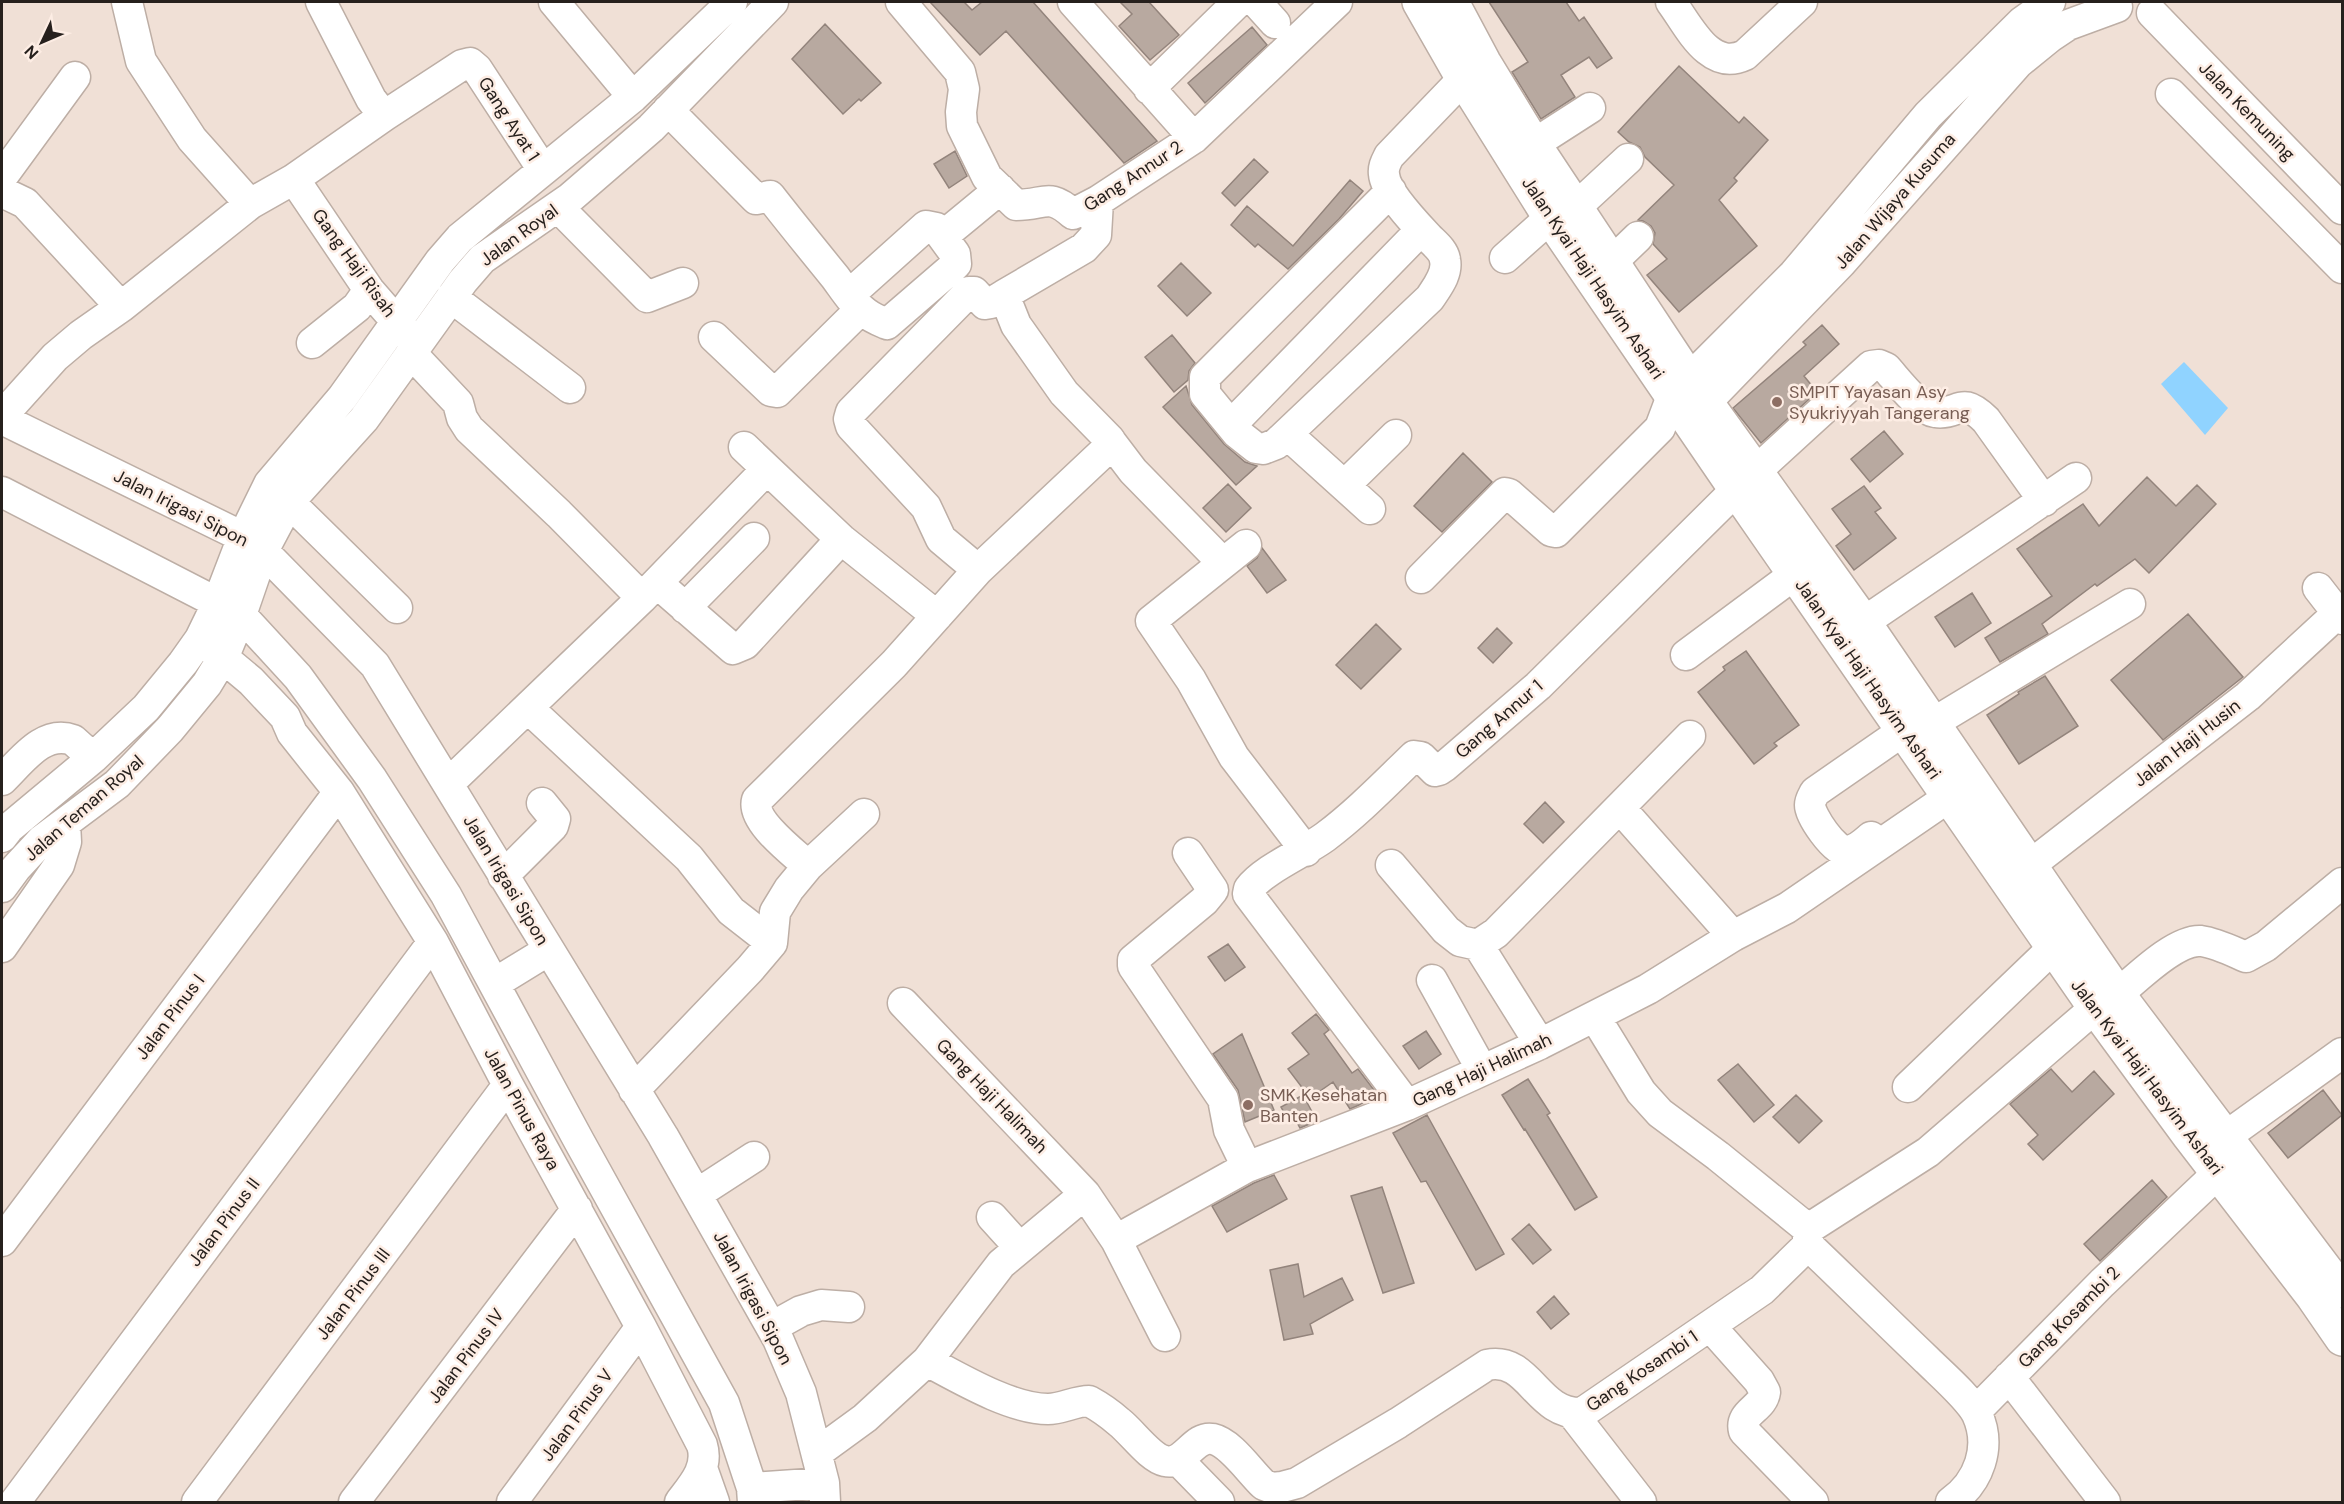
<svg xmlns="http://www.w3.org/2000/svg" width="2344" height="1504" font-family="'DM Sans',sans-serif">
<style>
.water{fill:#90d3ff}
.building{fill:#b8a9a0;stroke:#93847c;stroke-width:1.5}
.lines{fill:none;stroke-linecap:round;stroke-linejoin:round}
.minor-casing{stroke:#bdaea5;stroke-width:33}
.major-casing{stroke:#bdaea5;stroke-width:36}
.minor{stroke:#fff;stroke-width:30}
.major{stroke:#fff;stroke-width:33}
.education-dot{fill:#8d6e63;stroke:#fdede4;stroke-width:2}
.labels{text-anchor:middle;stroke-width:5;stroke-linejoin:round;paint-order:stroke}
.street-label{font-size:18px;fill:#26201d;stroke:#fdede4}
.education-label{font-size:18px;fill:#785e54;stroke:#fdede4;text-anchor:start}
</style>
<rect width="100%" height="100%" fill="#f0e0d6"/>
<path class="water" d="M2184 362 2228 408 2205 435 2161 384Z"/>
<path class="building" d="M930 2H964L972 10 982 2H1033L1157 141 1124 163 1006 31 980 55Z
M1120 2H1149L1179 35 1150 60 1119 26 1132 14Z
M1489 2H1566L1579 21 1584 17 1612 58 1597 68 1589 57 1561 75 1575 97 1541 119 1512 72 1528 62Z
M825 24 881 83 861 101 859 99 843 114 792 59Z
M1252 27 1267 45 1205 103 1188 83Z
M1679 66 1739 123 1744 117 1768 140 1734 178 1737 181 1719 200 1757 246 1679 312 1647 275 1667 259 1653 244 1655 233 1651 226 1643 221 1638 220 1674 185 1645 157 1640 147 1629 142 1618 132Z
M955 151 967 176 949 188 934 164Z
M1254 159 1268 172 1235 206 1222 193Z
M1350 180 1363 191 1339 219 1288 269 1258 244 1255 247 1231 225 1247 206 1293 246Z
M1181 263 1211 293 1187 316 1158 286Z
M1822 325 1839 344 1804 376 1817 392 1761 443 1733 408 1806 345 1803 342Z
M1172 335 1195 363 1189 371 1188 380 1174 392 1145 357Z
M1186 386 1192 405 1224 444 1245 462 1257 466 1236 485 1163 407Z
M1884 431 1903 454 1870 482 1851 459Z
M1463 453 1492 482 1442 532 1414 506Z
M2147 477 2176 506 2197 485 2216 504 2149 573 2135 559 2097 586 2095 584 2042 624 2048 634 2000 662 1985 638 2052 596 2017 549 2083 504 2099 526Z
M1228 484 1251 508 1226 532 1203 508Z
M1864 486 1881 508 1875 512 1896 538 1854 570 1836 546 1851 534 1832 509Z
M1262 548 1286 580 1267 593 1247 566 1257 558Z
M1972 593 1991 623 1955 647 1935 617Z
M2188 614 2243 677 2163 740 2111 680Z
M1376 624 1401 649 1361 689 1336 665Z
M1497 628 1512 643 1493 663 1478 648Z
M1746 651 1799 725 1774 743 1777 746 1754 764 1698 692 1725 670 1723 667Z
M2045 676 2078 726 2019 764 1987 715 2019 694 2018 692Z
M1545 802 1564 822 1543 843 1524 824Z
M1228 944 1245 967 1225 981 1208 957Z
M1316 1014 1329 1030 1324 1034 1352 1073 1358 1069 1377 1094 1359 1105 1350 1109 1333 1082 1310 1098 1288 1069 1309 1054 1292 1033Z
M1426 1031 1441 1054 1419 1069 1403 1046Z
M1242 1034 1274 1110 1245 1122 1238 1090 1213 1054Z
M1738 1064 1774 1105 1754 1122 1718 1080Z
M2051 1069 2072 1092 2094 1071 2114 1094 2043 1160 2028 1144 2038 1135 2010 1104Z
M1528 1079 1550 1113 1547 1115 1597 1197 1575 1210 1525 1129 1524 1130 1502 1095Z
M2323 1090 2342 1115 2288 1158 2268 1133Z
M1303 1095 1317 1121 1300 1128 1294 1117 1289 1121 1281 1107Z
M1796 1095 1822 1121 1799 1143 1773 1117Z
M1427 1115 1504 1254 1476 1270 1426 1181 1421 1182 1393 1133Z
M1274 1175 1287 1199 1227 1232 1212 1206 1254 1183Z
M2152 1180 2167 1197 2100 1261 2084 1244Z
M1382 1187 1414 1283 1383 1293 1351 1196Z
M1529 1224 1551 1250 1533 1264 1512 1239Z
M1298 1264 1304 1297 1342 1278 1353 1300 1310 1324 1313 1334 1284 1340 1270 1270Z
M1554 1296 1569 1314 1551 1329 1537 1312Z"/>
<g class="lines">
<defs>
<path id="minor" d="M127 2 141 61 192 139 250 204
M321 2 371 99 384 116
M554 2 633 97
M901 2 960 72 964 89 961 112 962 126 987 177 1016 205C1046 205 1048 192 1073 214L1098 201 1194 138 1337 2
M1073 2 1194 138
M1256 2 1275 23
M1671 2C1689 26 1709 72 1745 55L1802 2
M2152 13 2342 209
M1149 89 1238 2
M2171 94 2342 268
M668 110 756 199 770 196C791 223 813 250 835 277 844 289 853 304 866 313 872 318 880 321 887 324L952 268 956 264 955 254 936 228 926 226 849 295
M1534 144 1590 108
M2 177 75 77
M294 179 369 290 409 336
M1391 191 1205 377V394L1237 433 1256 448 1263 449 1276 444 1430 298C1437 287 1448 274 1445 260 1444 251 1435 244 1429 238 1416 224 1385 192 1384 174 1383 167 1386 162 1389 156L1463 79
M2 192 25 203 121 307
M558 207 647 297 683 283
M1575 208 1628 159
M943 236 1000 189
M1505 258 1550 218
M1612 262 1638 237
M451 297 570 388
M714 337 771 391 777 392 861 309
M312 343 357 307 369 290
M411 353 458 403 462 418 469 429 559 514 642 598
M2 416 55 357 81 335 121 307 250 204 294 179 384 116 462 65 470 63 477 69 543 170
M2 419 243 537 263 551 375 665 663 1136 778 1339 801 1393 824 1483 825 1502
M1690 419 1841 263 2018 63 2050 37 2068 25 2117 7
M1231 425 1421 230
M1287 434 1370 509
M1111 442 1133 471 1223 563
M744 447 841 539 937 616
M1756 471 1871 366 1879 365 1886 368C1897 380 1919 410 1935 412 1960 416 1959 394 1986 420L2044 501
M1345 485 1396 435
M2 492 241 615 298 677 372 779 446 895 579 1141 724 1403 752 1488 753 1502
M289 502 397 608
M1246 545 1151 621 1191 680 1234 757 1306 851
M978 570 941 539 926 507 851 426 849 419 851 412 969 292H974L985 304 991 303 1004 295
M1421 578 1505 493 1509 494 1551 531 1556 532 1660 428 1672 396 1794 274 1928 115 2022 22 2050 2
M657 583 733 649 745 644 841 539
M2318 588 2342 619
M685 608 754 538
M1864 622 2076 478
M208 645 251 681 285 717 292 733 339 792 433 942 508 1085 641 1327 702 1445C709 1468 693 1485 680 1502
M1686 655 1795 574
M528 708 689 858 731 911 772 943
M1933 723 2130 604
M2 780C21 762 43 729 73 740L93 758
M448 784 642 598 767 469
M1620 808 1733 936
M2 837 9 828 93 758 146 708 183 663 200 639 218 602 243 537 269 484 342 398 440 261 460 238 633 97 732 2
M1871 837C1864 843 1856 851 1846 851 1835 852 1810 816 1810 805 1810 800 1813 796 1815 792L1903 731
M1188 853 1213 890 1204 901 1133 960V966L1223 1099 1229 1130 1247 1167
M1391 865 1446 930 1460 941 1478 945
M808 866C793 852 751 821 757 800L894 664 978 570 1111 445 1110 440 1064 393 1016 325 1004 295 1084 248 1096 235 1098 201
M2029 866 2248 696 2338 613
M503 876 553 826 555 819 542 803
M2 887 16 868 42 840 117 784 170 729 207 684 224 656 241 615 263 551 289 502 364 419 463 281 482 259 570 198 651 128 773 2
M2 947 59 865 66 842 65 823
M1432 980 1482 1070
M495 983 549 950
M2118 994C2137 978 2176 939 2201 941 2216 943 2232 951 2246 957L2266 946 2342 883
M903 1003 1085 1194 1116 1240 1247 1167 1407 1105 1540 1044 1648 989 1733 936 1787 908 1949 797
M1595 1017 1641 1092 1660 1113 1718 1156 1808 1229
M1540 1044 1478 945 1496 933 1690 736
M1908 1087 2053 948
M634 1090 750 969 772 943 775 912 789 889 808 866 864 814
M1407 1105 1248 894 1249 889C1264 869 1303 853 1325 837 1357 813 1385 784 1414 756L1421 757 1435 771 1439 770 1445 766 1538 686 1736 490
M2225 1137 2342 1053
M697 1194 754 1157
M992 1217 1020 1248
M1116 1240 1165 1336
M2 1241 339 792
M1808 1245C1848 1283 1887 1322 1927 1360 1940 1373 1969 1398 1977 1414 1992 1447 1979 1482 1951 1502
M1710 1326 1759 1381 1765 1392C1763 1409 1739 1412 1744 1431L1813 1502
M772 1327 801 1311 821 1305 849 1307
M927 1361C959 1378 1011 1409 1048 1409 1062 1409 1075 1401 1089 1401 1100 1407 1110 1414 1119 1422 1132 1432 1150 1458 1165 1461 1185 1466 1193 1435 1213 1439 1231 1443 1250 1472 1264 1485L1272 1488 1282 1487 1297 1483 1398 1423 1487 1365C1530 1356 1536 1415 1582 1413L1762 1290 1808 1245V1229L1928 1152 2095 1008
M2009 1377 2105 1502
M1976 1411 2102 1283 2235 1157
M1572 1413 1641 1502
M817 1453 865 1418 927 1361 1001 1264 1085 1194
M1178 1460 1219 1502
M702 1468 714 1502
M752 1488 824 1483
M15 1502 433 942
M197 1502 508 1085
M354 1502 577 1209
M512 1502 641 1327"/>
<path id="major" d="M1419 2 1463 79 1550 218 1736 490 2095 1008 2189 1136 2313 1297 2342 1339
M1452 2 1484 62 1534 144 1689 378 1864 622 2118 994 2342 1291"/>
</defs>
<use href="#minor" class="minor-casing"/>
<use href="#major" class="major-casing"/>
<use href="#minor" class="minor"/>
<use href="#major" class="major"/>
</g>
<g class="education-dot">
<circle cx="1777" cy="402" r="6"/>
<circle cx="1248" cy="1105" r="6"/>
</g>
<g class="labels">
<g class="street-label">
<text transform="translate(2247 111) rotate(46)" y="6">Jalan Kemuning</text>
<text transform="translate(509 119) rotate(57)" y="6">Gang Ayat 1</text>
<text transform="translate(1133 176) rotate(-33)" y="6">Gang Annur 2</text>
<text transform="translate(1895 201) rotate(-49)" y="6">Jalan Wijaya Kusuma</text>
<text transform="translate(519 235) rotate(-36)" y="6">Jalan Royal</text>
<text transform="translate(354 263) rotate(54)" y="6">Gang Haji Risah</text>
<text transform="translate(1593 278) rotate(56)" y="6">Jalan Kyai Haji Hasyim Ashari</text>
<text transform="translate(181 508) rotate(27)" y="6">Jalan Irigasi Sipon</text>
<text transform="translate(1868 679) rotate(55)" y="6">Jalan Kyai Haji Hasyim Ashari</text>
<text transform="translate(1499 719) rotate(-41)" y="6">Gang Annur 1</text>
<text transform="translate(2187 743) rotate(-38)" y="6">Jalan Haji Husin</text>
<text transform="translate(84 808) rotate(-41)" y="6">Jalan Teman Royal</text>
<text transform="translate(506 880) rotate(59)" y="6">Jalan Irigasi Sipon</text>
<text transform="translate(170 1017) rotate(-53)" y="6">Jalan Pinus I</text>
<text transform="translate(1482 1070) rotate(-25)" y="6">Gang Haji Halimah</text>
<text transform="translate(2147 1077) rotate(53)" y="6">Jalan Kyai Haji Hasyim Ashari</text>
<text transform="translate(992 1096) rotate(46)" y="6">Gang Haji Halimah</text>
<text transform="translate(522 1109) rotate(61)" y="6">Jalan Pinus Raya</text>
<text transform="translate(224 1222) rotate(-53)" y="6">Jalan Pinus II</text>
<text transform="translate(353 1294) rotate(-53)" y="6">Jalan Pinus III</text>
<text transform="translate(753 1298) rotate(62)" y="6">Jalan Irigasi Sipon</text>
<text transform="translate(2069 1317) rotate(-45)" y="6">Gang Kosambi 2</text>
<text transform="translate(466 1356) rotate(-53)" y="6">Jalan Pinus IV</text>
<text transform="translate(1642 1371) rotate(-34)" y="6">Gang Kosambi 1</text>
<text transform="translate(577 1415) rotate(-54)" y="6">Jalan Pinus V</text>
</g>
<g class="education-label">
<text x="1789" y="398">SMPIT Yayasan Asy<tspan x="1789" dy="21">Syukriyyah Tangerang</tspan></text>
<text x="1260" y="1101">SMK Kesehatan<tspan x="1260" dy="21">Banten</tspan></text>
</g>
</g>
<rect width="2344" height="1504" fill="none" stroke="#26201d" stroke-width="6"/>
<g transform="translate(42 42) rotate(226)" stroke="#fdede4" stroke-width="4.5" paint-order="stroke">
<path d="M0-4.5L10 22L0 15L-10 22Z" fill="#26201d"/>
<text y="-9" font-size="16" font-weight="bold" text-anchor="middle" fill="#26201d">N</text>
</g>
</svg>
